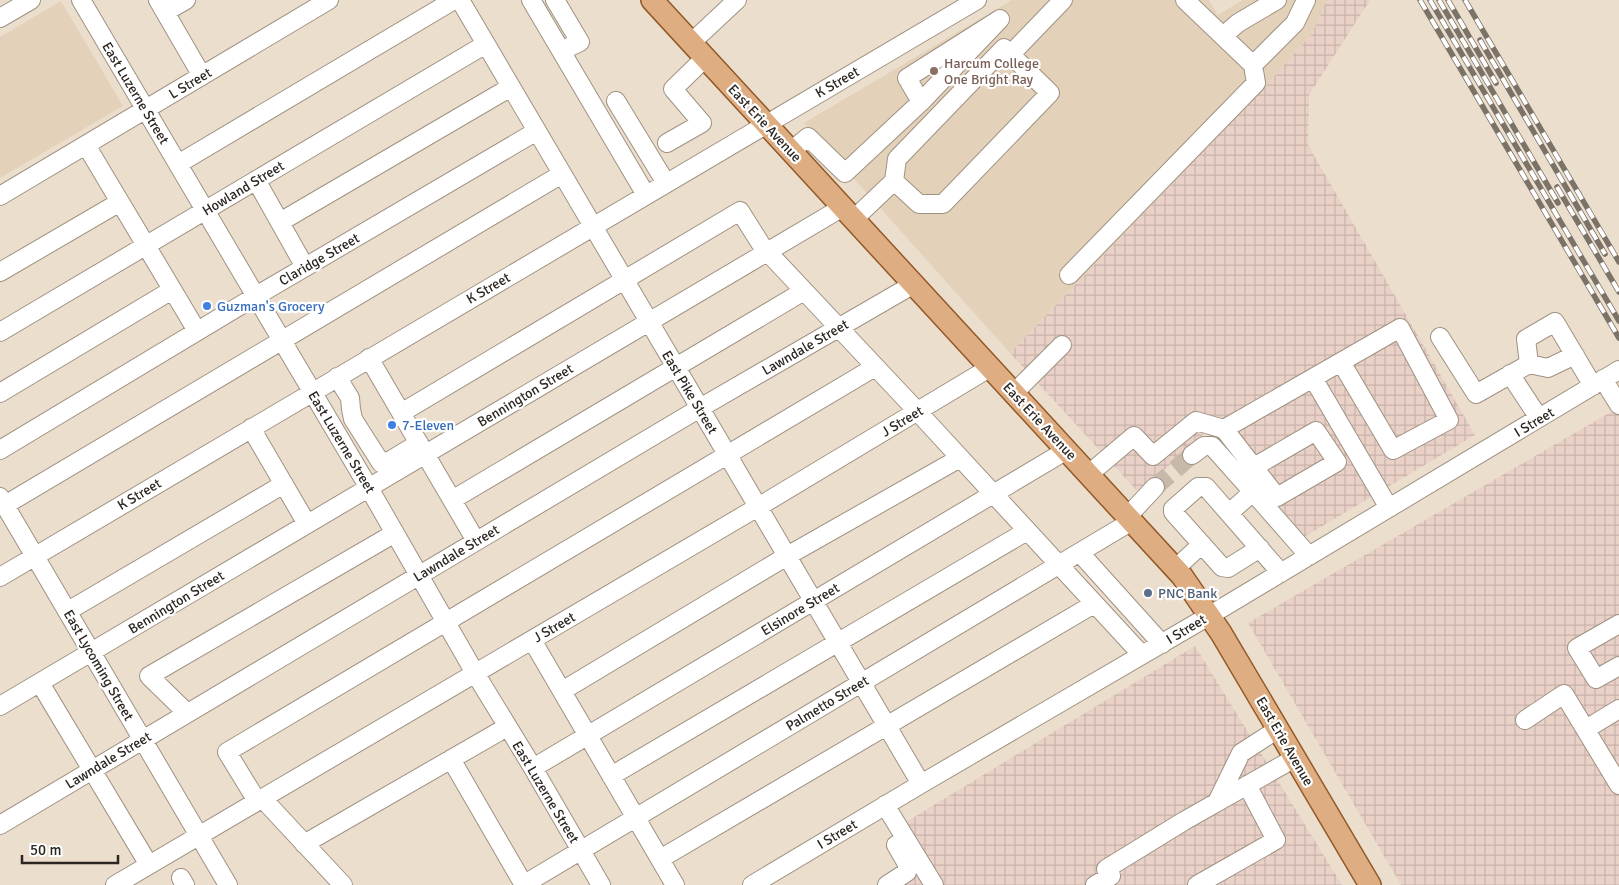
<svg xmlns="http://www.w3.org/2000/svg" width="1619" height="885" font-family="Signika,sans-serif">
<style>
.built{fill:#e3d1b9}
.industrial{fill:url(#industrial-grid)}
.lines{fill:none;stroke-linecap:round;stroke-linejoin:round}
.minor-tunnel{stroke:#c6b9aa;stroke-width:18;stroke-dasharray:18 9;stroke-linecap:butt}
.minor-casing{stroke:#9f9282;stroke-width:20}
.major-casing{stroke:#935a29;stroke-width:24}
.minor{stroke:#fff;stroke-width:18}
.major{stroke:#dfad82;stroke-width:21}
.rail-casing{stroke:#7c7368;stroke-width:5.5}
.rail{stroke:#fff;stroke-width:4;stroke-dasharray:11;stroke-linecap:butt}
.education-dot{fill:#8d6e63;stroke:#fff;stroke-width:2}
.shop-dot{fill:#3f7fe0;stroke:#fff;stroke-width:2}
.service-dot{fill:#5c6f8a;stroke:#fff;stroke-width:2}
.labels{text-anchor:middle;stroke-width:4.5;stroke-linejoin:round;paint-order:stroke}
.education-label{font-size:14px;fill:#785e54;stroke:#fff;text-anchor:start}
.street-label{font-size:14px;fill:#2c2620;stroke:#fff}
.shop-label{font-size:14px;fill:#366cbe;stroke:#fff;text-anchor:start}
.service-label{font-size:14px;fill:#4e5e75;stroke:#fff;text-anchor:start}
</style>
<defs>
<pattern id="industrial-grid" width="8" height="8" patternUnits="userSpaceOnUse" patternTransform="scale(1.25)"><rect width="8" height="8" fill="#e9d1c7"/><path d="M0 4h8M4 0v8" fill="none" stroke="#c8b3ab"/></pattern>
</defs>
<rect width="100%" height="100%" fill="#ecdecd"/>
<path class="built" d="M1012 0H1209L1218 15 1243 0H1327L1312 34 1264 88 1010 353 804 123Z
M61 1 123 106 0 178V37Z"/>
<path class="industrial" d="M1327 0H1370L1309 95 1308 145 1475 435 1304 537 1206 432 1139 493 1010 353 1264 88 1312 34Z
M1616 409 1619 413V885H1401L1248 623Z
M1195 646 1342 885H898L917 873 893 830Z"/>
<g class="lines">
<path class="minor-tunnel" d="M1155 487 1192 455"/>
<defs>
<path id="minor" d="M81 0 369 488 475 673 533 768 601 885
M158 0 202 76
M460 0 921 784
M531 0 646 195
M555 0 580 42 561 51
M1185 0 1253 65 1295 23 1306 0
M165 12 186 0
M0 18 31 0
M1000 19 921 102 907 78Z
M1223 36 1238 23 1277 0
M691 43 737 0
M1004 48 1050 93 943 204H919L894 181 897 159Z
M1010 55 1063 0
M616 101 666 183
M667 143 702 123 673 89 705 58
M86 145 197 331
M791 151 808 137 845 173 921 102
M178 164 454 0
M256 180 305 267
M0 196 329 0
M854 219 894 181
M280 222 511 87
M0 272 120 202
M1069 275 1256 83 1253 65
M0 332 486 44
M1440 337 1476 394 1529 364 1526 339 1555 322 1593 386
M369 358 476 541
M1529 364 1548 368 1575 355
M1510 374 1539 418
M337 377 350 398 351 409 353 419 381 463 391 460 419 443
M1313 378 1389 508
M1603 379 1619 405
M0 393 172 290
M1014 393 1062 345
M401 413 740 211 762 246 918 412 1142 655
M251 428 307 524
M1224 429 1277 497 1337 462 1316 431 1254 467
M0 450 256 296 537 131
M1192 455 1204 446H1212L1253 492 1309 556
M1089 474 1134 436 1153 456 1196 421 1224 429 1400 328 1449 420 1393 450 1341 362
M0 497 228 885
M452 500 804 291
M5 505 562 174
M1229 513 1253 492
M1128 516 1155 487
M1260 548 1228 568 1222 567 1173 512V509L1198 487H1206L1281 573
M1080 553 1162 644
M1175 569 1202 544
M0 577 977 0
M68 611 284 484
M1619 624 1577 648 1596 679 1619 666
M532 640 675 885
M40 683 149 865
M562 691 787 556 960 458
M0 706 843 207
M187 713 149 676 395 533
M1525 720 1564 694 1619 785
M1586 729 1619 709
M451 759 524 885
M533 768 1067 450
M611 776 1027 531
M262 798 343 885
M257 801 227 752 875 367
M1217 802 1241 753 1278 729
M885 805 934 885
M0 825 700 408 914 284
M304 844 507 727
M660 859 1094 604
M181 878 185 885
M115 885 758 507 991 367
M523 885 1132 521
M752 885 921 784 1207 617 1619 370
M887 885 907 872V864L896 845
M1095 885 1111 876 1106 869 1184 821 1295 758
M1197 885 1276 840 1247 785"/>
<path id="major" d="M652 0 1182 576 1221 633 1370 885"/>
</defs>
<use href="#minor" class="minor-casing"/>
<use href="#major" class="major-casing"/>
<use href="#minor" class="minor"/>
<use href="#major" class="major"/>
<defs>
<path id="rail" d="M1420 0 1619 338
M1430 0 1619 321
M1439 0 1558 203
M1448 0 1496 83
M1465 0 1619 262
M1480 40 1605 254
M1557 187 1619 292"/>
</defs>
<use href="#rail" class="rail-casing"/>
<use href="#rail" class="rail"/>
</g>
<circle class="education-dot" cx="934" cy="71" r="5"/>
<g class="shop-dot">
<circle cx="207" cy="306" r="5"/>
<circle cx="392" cy="425" r="5"/>
</g>
<circle class="service-dot" cx="1148" cy="593" r="5"/>
<g class="labels">
<g class="education-label">
<text x="944" y="68">Harcum College<tspan x="944" dy="16">One Bright Ray</tspan></text>
</g>
<g class="street-label">
<text transform="translate(837 82) rotate(-30)" y="5">K Street</text>
<text transform="translate(190 83) rotate(-31)" y="5">L Street</text>
<text transform="translate(136 93) rotate(59)" y="5">East Luzerne Street</text>
<text transform="translate(765 123) rotate(47)" y="5">East Erie Avenue</text>
<text transform="translate(243 188) rotate(-31)" y="5">Howland Street</text>
<text transform="translate(319 259) rotate(-30)" y="5">Claridge Street</text>
<text transform="translate(488 288) rotate(-30)" y="5">K Street</text>
<text transform="translate(805 347) rotate(-30)" y="5">Lawndale Street</text>
<text transform="translate(690 392) rotate(59)" y="5">East Pike Street</text>
<text transform="translate(525 395) rotate(-31)" y="5">Bennington Street</text>
<text transform="translate(902 421) rotate(-31)" y="5">J Street</text>
<text transform="translate(1040 421) rotate(47)" y="5">East Erie Avenue</text>
<text transform="translate(1534 422) rotate(-31)" y="5">I Street</text>
<text transform="translate(342 442) rotate(59)" y="5">East Luzerne Street</text>
<text transform="translate(139 494) rotate(-31)" y="5">K Street</text>
<text transform="translate(456 553) rotate(-31)" y="5">Lawndale Street</text>
<text transform="translate(176 602) rotate(-31)" y="5">Bennington Street</text>
<text transform="translate(800 609) rotate(-31)" y="5">Elsinore Street</text>
<text transform="translate(554 627) rotate(-30)" y="5">J Street</text>
<text transform="translate(1186 629) rotate(-31)" y="5">I Street</text>
<text transform="translate(99 665) rotate(60)" y="5">East Lycoming Street</text>
<text transform="translate(827 703) rotate(-31)" y="5">Palmetto Street</text>
<text transform="translate(1285 741) rotate(60)" y="5">East Erie Avenue</text>
<text transform="translate(108 760) rotate(-31)" y="5">Lawndale Street</text>
<text transform="translate(546 792) rotate(59)" y="5">East Luzerne Street</text>
<text transform="translate(837 834) rotate(-31)" y="5">I Street</text>
</g>
<g class="shop-label">
<text x="217" y="311">Guzman's Grocery</text>
<text x="402" y="430">7-Eleven</text>
</g>
<g class="service-label">
<text x="1158" y="598">PNC Bank</text>
</g>
</g>
<path d="M22 855v8h96v-8" fill="none" stroke="#2c2620" stroke-width="2.5"/>
<text x="30" y="855" font-size="15" fill="#2c2620" stroke="#ffffff" stroke-width="4" paint-order="stroke">50 m</text>
</svg>
